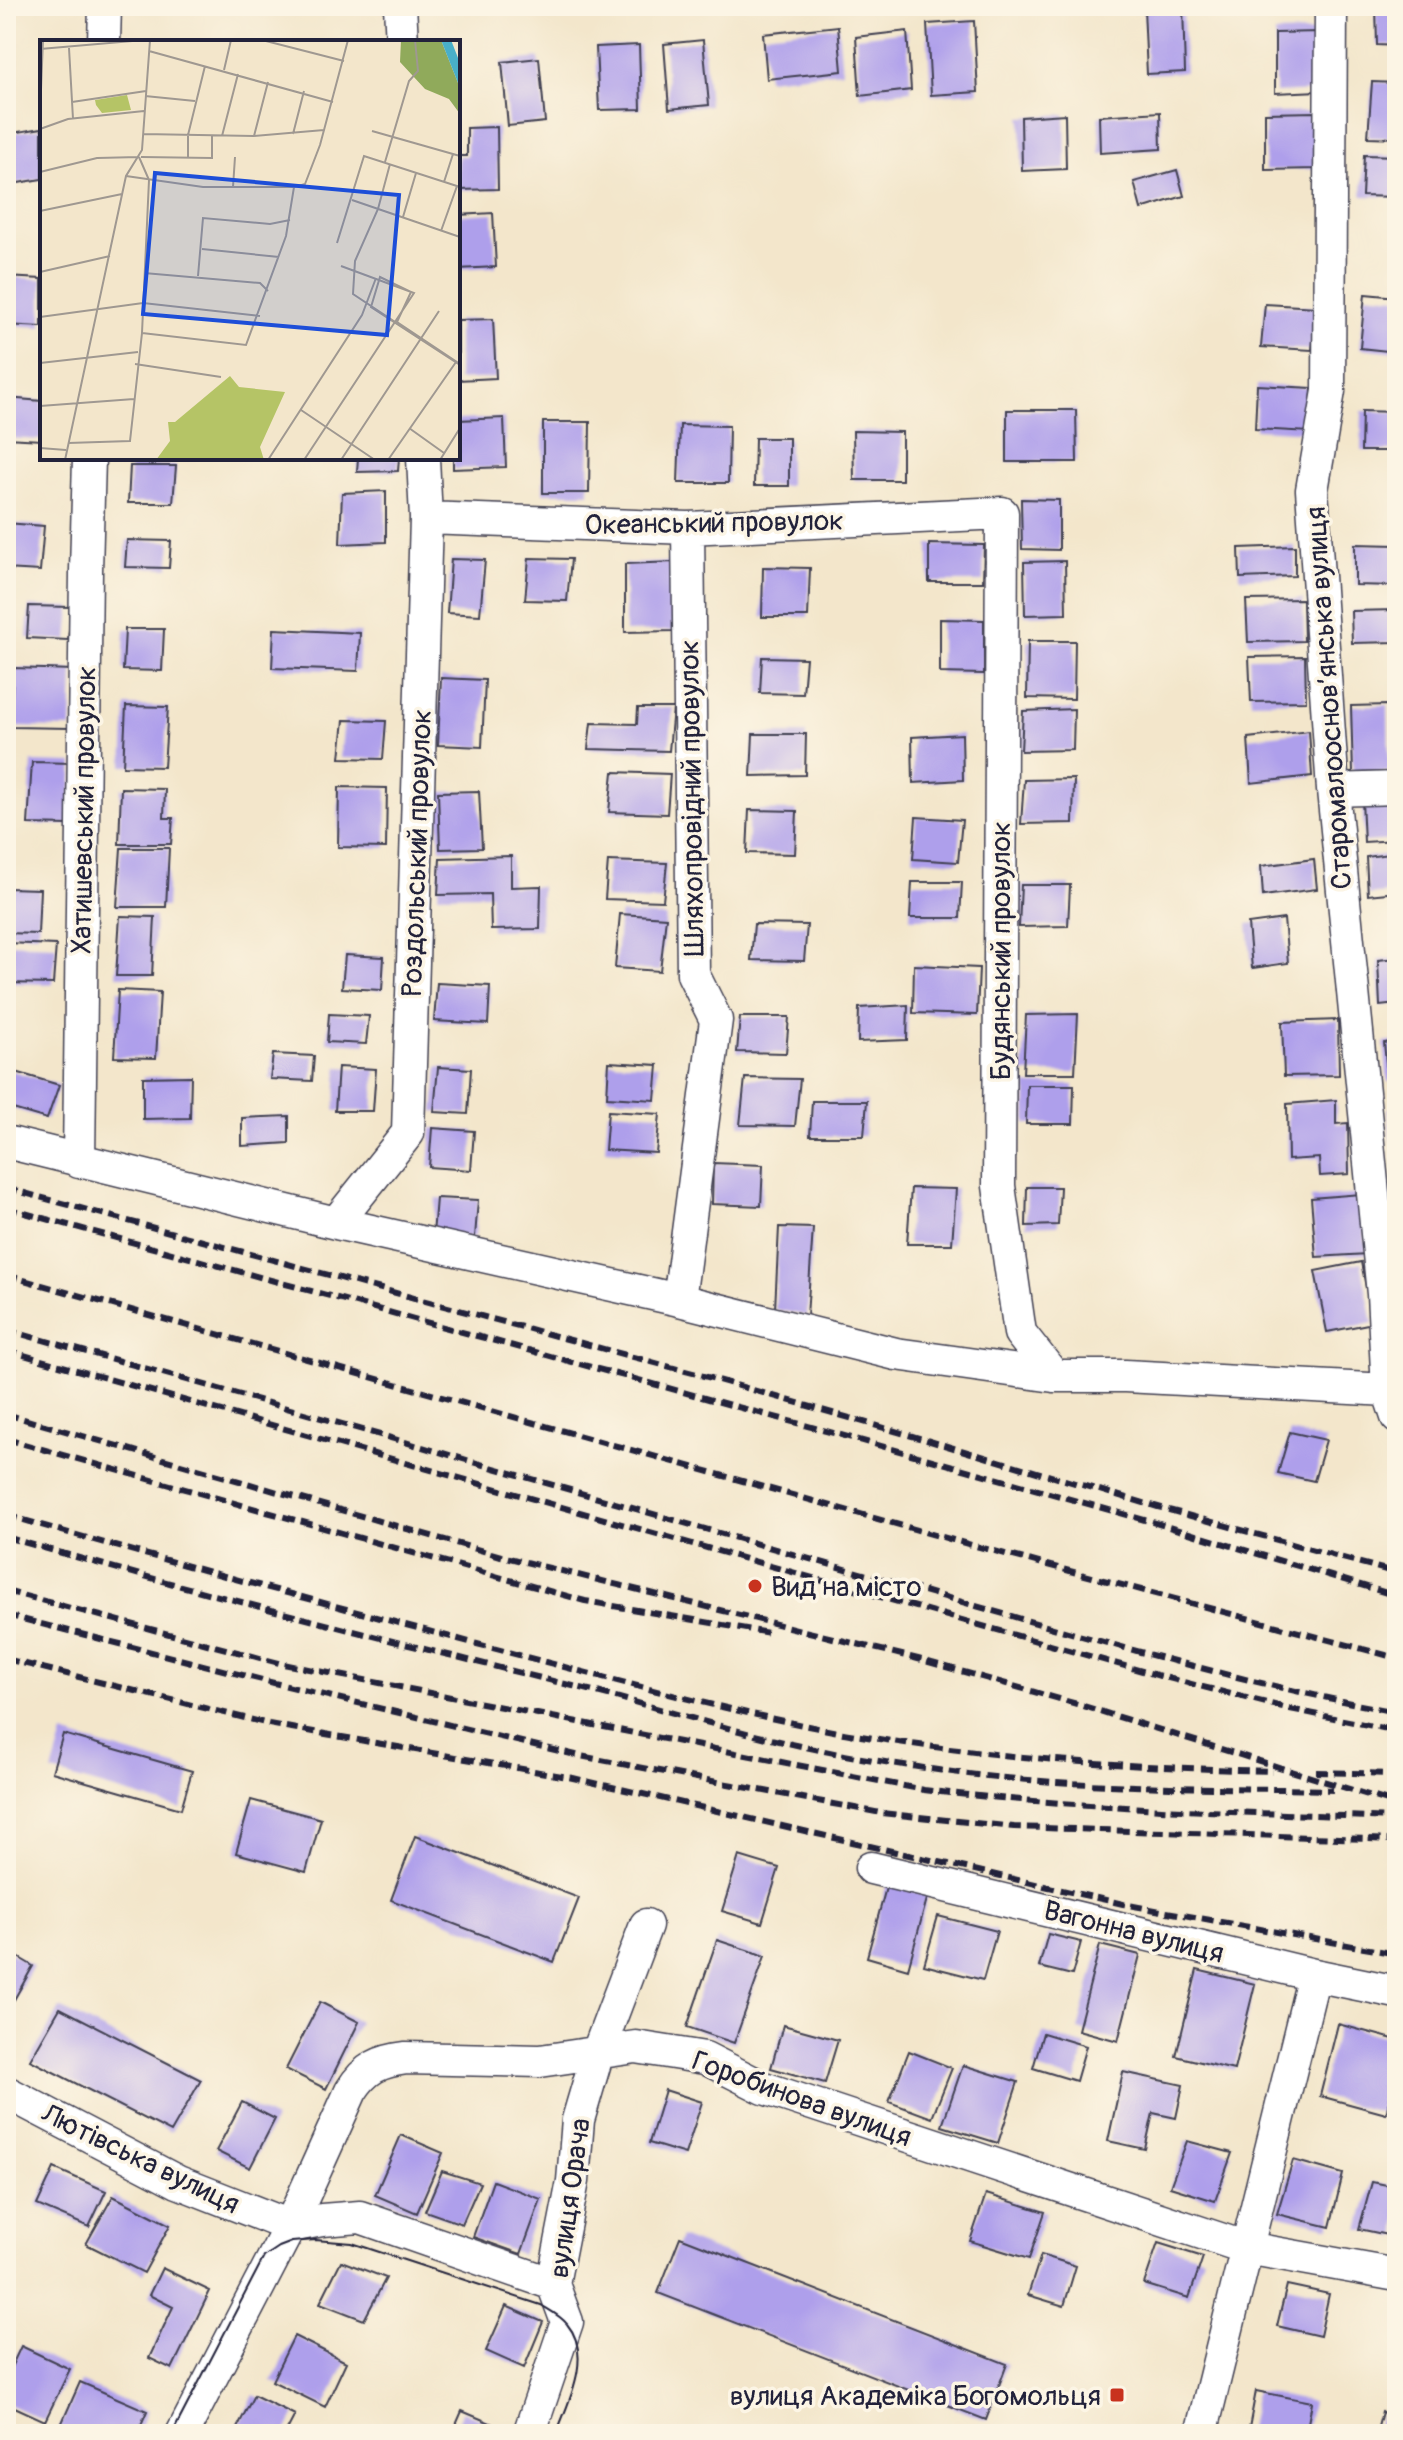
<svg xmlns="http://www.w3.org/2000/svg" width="1403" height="2440" font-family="Pangolin,sans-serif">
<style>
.building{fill:#ae9feb}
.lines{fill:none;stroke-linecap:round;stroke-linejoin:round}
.street-casing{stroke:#413f51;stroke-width:35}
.street{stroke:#fff;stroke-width:32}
.tram{stroke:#22223b;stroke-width:2}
.rail{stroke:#22223b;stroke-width:6;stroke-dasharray:12 6;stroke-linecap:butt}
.poi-dot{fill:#c8321e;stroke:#fcf5e5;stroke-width:3}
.labels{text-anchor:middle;stroke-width:7;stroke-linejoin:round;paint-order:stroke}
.street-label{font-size:28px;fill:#22223b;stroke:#fcf5e5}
.poi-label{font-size:28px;fill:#22223b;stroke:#fcf5e5;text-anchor:start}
.inset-road{fill:none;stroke:#9f9891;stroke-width:2}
.view{fill:#1d4ed8;fill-opacity:0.15;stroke:#1d4ed8;stroke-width:4}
.inset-edge{fill:none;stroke:#22223b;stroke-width:4}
</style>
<rect width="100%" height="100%" fill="#fcf5e5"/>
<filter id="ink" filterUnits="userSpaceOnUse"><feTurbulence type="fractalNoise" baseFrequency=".0125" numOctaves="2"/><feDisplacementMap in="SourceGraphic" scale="16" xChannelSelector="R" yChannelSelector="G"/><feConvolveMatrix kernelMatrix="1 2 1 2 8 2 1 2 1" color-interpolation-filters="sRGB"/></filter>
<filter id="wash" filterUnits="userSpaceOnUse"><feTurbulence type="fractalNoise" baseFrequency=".006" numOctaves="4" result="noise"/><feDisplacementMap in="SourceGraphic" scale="32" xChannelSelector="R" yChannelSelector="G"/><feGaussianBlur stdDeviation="1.8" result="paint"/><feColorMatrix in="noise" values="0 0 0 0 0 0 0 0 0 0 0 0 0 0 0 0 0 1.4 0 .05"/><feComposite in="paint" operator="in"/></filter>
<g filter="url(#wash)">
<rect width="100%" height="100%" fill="#f3e6cb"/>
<g id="blocks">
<path class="building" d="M1183 6 1185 72 1147 74 1144 8Z
M1376 6H1397V46L1377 45Z
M974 21 978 92 931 95 927 24Z
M838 26 842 71 767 79 763 34Z
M907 31 911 90 860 96 856 37Z
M1319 32V91L1275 93V33Z
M703 40 709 105 669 109 664 44Z
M639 45 641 109 599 110 596 47Z
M539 58 545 122 508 126 502 62Z
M1372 82 1397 83V138L1368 137Z
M1160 112 1161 149 1100 153 1099 116Z
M1317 112V169L1265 170V113Z
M1065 114 1066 169 1022 171 1021 117Z
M497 127 498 189 458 190V156H467V128Z
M42 128V179L12 184 6 134Z
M1364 155 1397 156V197L1362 196Z
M1177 170 1184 196 1141 209 1134 182Z
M493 213 496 267 458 269V215Z
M6 277 42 279V327L6 325Z
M1365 294 1397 297V352L1360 348Z
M1265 304 1316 307 1312 350 1261 347Z
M493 319 496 378 458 380V320Z
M1257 385 1312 388 1310 432 1255 429Z
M6 398 42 401V440L6 438Z
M1007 410H1076L1077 462H1007Z
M1362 411 1397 412V451H1361Z
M504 418 506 467 453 469V458H458V420Z
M543 422H590L589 493H543Z
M680 425 729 426 728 483H678Z
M853 431 902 432V480H854Z
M755 438H789V486H754Z
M358 458H399L398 471 357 472Z
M130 466H176L173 503H128Z
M386 491V542L340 544 342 493Z
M1021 499 1059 500V550L1022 549Z
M6 523 44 526 40 571 6 569Z
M127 540 171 541 169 568 125 567Z
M929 544 984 545 983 582H929Z
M1355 544 1397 545V586L1355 585Z
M1295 546V576L1240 578 1239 548Z
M529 558 571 559 567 601 525 600Z
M451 559 485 560 480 615 447 613Z
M1065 561 1066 614 1025 615 1024 562Z
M675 562 674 631 625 632V564Z
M763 567 810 568 808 617H762Z
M1303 599 1304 641 1248 642 1246 600Z
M29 606 71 607 68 640 27 638Z
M1397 610V642L1352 643 1351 611Z
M940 619 984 620V674L940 673Z
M125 629H164L162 671 123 670Z
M274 629 360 633 358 671 272 668Z
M1028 641H1075L1074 699 1027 698Z
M1305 656 1306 701 1251 702 1249 657Z
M762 657 806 658 803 694 760 693Z
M13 668 73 670 71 728 11 727Z
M441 678 485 680 482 747 438 745Z
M1388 705 1389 772 1353 773 1351 706Z
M126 706 168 707 164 767 123 766Z
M638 708H673L669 751 588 749 591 723 637 724Z
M1074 709 1073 750 1021 751 1023 711Z
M344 720 386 721 383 759 340 758Z
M1309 731 1312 776 1251 783 1248 738Z
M753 734H806L805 775 751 776Z
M962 734 963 780 913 783 912 737Z
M32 762 73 763 69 825 28 824Z
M613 772 670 774 667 814 609 812Z
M1074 779 1073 823 1021 824 1024 780Z
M339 787 387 788 386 848 338 847Z
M121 788 165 789 164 818H173L171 844H119Z
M479 791 482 848 440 849 438 792Z
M1397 798V840L1364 842 1362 800Z
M749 810 797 811 795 854 747 853Z
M916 817 962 820 958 862 913 859Z
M121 848H169L166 907H117Z
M1397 853V892L1368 895 1366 857Z
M511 856V887L541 886 540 929 491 930 490 894 438 895 440 858Z
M1314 859 1317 889 1263 896 1261 866Z
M608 861 667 863 663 901 605 899Z
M912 882H962L960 918H910Z
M1021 885H1070L1068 926 1019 927Z
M6 888 40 889 38 934 6 933Z
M620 914 666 917 660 971 615 968Z
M120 916 155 917 152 976H116Z
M1284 919 1288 963 1252 968 1248 924Z
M754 924 807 925 804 961 751 960Z
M6 943 56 945 53 984 6 983Z
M345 955 384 957 382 990 342 988Z
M1397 958V1004L1380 1006 1378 960Z
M914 965 979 968 977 1015 913 1013Z
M437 983 490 986 488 1024 434 1021Z
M118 990 160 992 156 1058 114 1057Z
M908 1005 907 1040 858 1042 859 1008Z
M329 1014 369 1016 366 1044 327 1042Z
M1078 1014 1075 1073H1023L1026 1015Z
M740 1017H789L786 1053 737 1052Z
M1338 1020 1339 1075 1284 1076 1282 1022Z
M1397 1041V1081L1388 1082 1384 1043Z
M273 1054 314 1056 312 1081 270 1079Z
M609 1062 658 1065 655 1100 607 1097Z
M338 1067 376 1069 373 1111H335Z
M438 1067 471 1069 468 1114 434 1112Z
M6 1069 59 1085 47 1119 6 1107Z
M191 1076 190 1118 143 1119V1077Z
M745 1078 800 1079 795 1126 740 1125Z
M1027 1085H1074L1073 1124H1026Z
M1336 1100V1124L1348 1123 1349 1174 1320 1176 1319 1158 1288 1160 1287 1104Z
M812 1101H867L864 1136H810Z
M1397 1107V1141L1391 1142 1389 1108Z
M608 1111 660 1114 656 1153 605 1150Z
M289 1116V1143L242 1146V1118Z
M432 1128 474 1131 471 1170 429 1167Z
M713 1163 763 1165 761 1206 712 1204Z
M1027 1187H1060L1058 1225 1026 1226Z
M911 1188 956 1189 952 1244H907Z
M1361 1194 1367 1254 1316 1257 1311 1198Z
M436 1198 478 1200 475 1237 433 1235Z
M779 1227 813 1228 807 1316 775 1309Z
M1361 1262 1373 1323 1327 1332 1315 1271Z
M1290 1432 1326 1440 1314 1481 1278 1473Z
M63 1734 192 1771 181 1809 52 1772Z
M251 1800 321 1819 306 1872 236 1853Z
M415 1836 579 1898 554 1962 391 1900Z
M739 1856 779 1868 762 1923 722 1911Z
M887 1884 928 1895 908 1969 867 1957Z
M938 1916 997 1931 983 1980 924 1965Z
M1048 1934 1081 1942 1072 1975 1039 1967Z
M717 1940 765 1956 734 2043 687 2027Z
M1100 1945 1140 1955 1118 2041 1078 2030Z
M6 1950 33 1966 6 2014Z
M1197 1970 1255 1984 1234 2070 1176 2056Z
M320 2002 359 2022 326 2089 286 2069Z
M60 2008 201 2080 171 2132 30 2060Z
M1338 2024 1397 2040V2069L1386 2114 1320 2096Z
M783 2025 838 2040 825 2083 771 2068Z
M1043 2033 1086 2046 1076 2081 1033 2068Z
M909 2051 952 2068 932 2118 889 2102Z
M963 2065 1018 2082 998 2143 942 2126Z
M1123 2072 1183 2085 1176 2118 1153 2113 1145 2149 1108 2141Z
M665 2090 702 2102 685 2154 649 2143Z
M242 2102 275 2119 250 2168 216 2151Z
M401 2135 443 2153 417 2213 375 2195Z
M1187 2141 1232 2153 1215 2201 1170 2187Z
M1293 2160 1343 2174 1330 2227 1277 2214Z
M54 2168 106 2191 89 2227 37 2205Z
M442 2171 480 2183 462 2224 425 2211Z
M493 2181 541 2199 521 2254 473 2237Z
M1372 2182 1397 2187V2237L1359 2229Z
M986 2194 1045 2212 1029 2259 970 2241Z
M113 2196 170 2225 144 2273 86 2244Z
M680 2237 1007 2364 986 2420 658 2293Z
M1158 2243 1203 2257 1189 2298 1144 2284Z
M1041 2255 1076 2266 1064 2306 1028 2295Z
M341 2261 386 2278 364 2320 320 2303Z
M162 2268 210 2291 172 2369 149 2358 173 2307 149 2295Z
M1287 2285 1329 2294 1320 2336 1277 2326Z
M506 2306 543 2322 524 2368 486 2351Z
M294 2336 346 2362 325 2407 272 2381Z
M21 2346 70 2369 45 2421 6 2403V2378Z
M80 2382 147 2411 137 2434H57Z
M1256 2391 1312 2402 1306 2434H1280L1249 2428Z
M254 2395 295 2415 285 2434H234Z
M462 2411 507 2430 505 2434H452Z
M1382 2412 1397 2416V2434H1376Z"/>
</g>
</g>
<g filter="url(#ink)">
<use href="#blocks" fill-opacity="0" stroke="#413f51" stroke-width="2"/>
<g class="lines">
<defs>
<path id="street" d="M400 6 402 42
M1331 6 1329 391 1312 490 1333 790 1383 1294 1388 1390
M104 42 105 6
M426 518 688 528 1002 513 999 1186 1020 1333 1054 1376
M1333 790 1397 788
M6 1142 336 1223 679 1300 896 1354 1054 1376H1125L1388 1390 1397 1417
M79 1162 86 571 89 458
M336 1223 408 1133 426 518 423 458
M679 1300 716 1020 693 974 688 528
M871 1868 1314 1975 1397 1992
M6 2092 178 2182 290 2226 322 2220 360 2217 553 2284
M182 2434 290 2226 351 2091C365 2068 380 2061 406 2058L540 2061 636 2047 705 2058 764 2088 1247 2248 1397 2275
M529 2434 567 2322 553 2284 573 2181 578 2120 598 2052 646 1925
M1201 2434 1314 1975"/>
</defs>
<use href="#street" class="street-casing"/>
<use href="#street" class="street"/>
<path class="tram" d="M172 2434 264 2257 279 2247 292 2242 315 2240 352 2243 541 2305C549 2310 561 2316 567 2324 593 2355 569 2401 556 2434"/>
<path class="rail" d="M6 1188 715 1379 1158 1507 1397 1573
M6 1208 907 1453 1159 1524 1397 1596
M6 1275 953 1540 1397 1658
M6 1330C307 1411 605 1502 906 1586 1068 1632 1231 1681 1397 1712
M6 1350 1160 1676 1290 1709 1397 1731
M6 1414 501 1556 918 1659 1077 1704 1397 1804
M6 1439 585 1601 769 1633
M6 1515C163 1560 320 1602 477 1644 596 1675 717 1709 838 1732 981 1758 1127 1767 1272 1771
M6 1537C194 1592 384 1639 573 1686 639 1702 704 1723 771 1739 819 1751 869 1760 918 1767 1055 1789 1195 1787 1333 1790
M6 1591 283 1664 924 1790C1081 1809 1239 1812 1397 1818
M6 1615 274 1683 580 1756 881 1813 1014 1827 1397 1840
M6 1659 269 1724 573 1778 1123 1904 1397 1954
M1316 1772 1397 1774"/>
</g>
</g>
<g class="poi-dot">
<circle cx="755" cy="1586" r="8"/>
<rect x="1109" y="2387" width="16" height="16" rx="4"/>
</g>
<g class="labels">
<g class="street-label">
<text transform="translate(714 522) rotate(-1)" y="10">Океанський провулок</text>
<text transform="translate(1328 698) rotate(-94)" y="10">Старомалооснов’янська вулиця</text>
<text transform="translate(691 798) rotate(-91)" y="10">Шляхопровідний провулок</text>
<text transform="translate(83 810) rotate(-89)" y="10">Хатишевський провулок</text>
<text transform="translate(416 853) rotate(-88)" y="10">Роздольський провулок</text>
<text transform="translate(1000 951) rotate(-90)" y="10">Будянський провулок</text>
<text transform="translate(1134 1931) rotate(14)" y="10">Вагонна вулиця</text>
<text transform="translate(802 2098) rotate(20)" y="10">Горобинова вулиця</text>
<text transform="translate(141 2158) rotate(26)" y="10">Лютівська вулиця</text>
<text transform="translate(569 2198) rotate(-82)" y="10">вулиця Орача</text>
</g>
<g class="poi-label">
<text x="771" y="1596">Вид на місто</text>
<text x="1101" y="2405" text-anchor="end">вулиця Академіка Богомольця</text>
</g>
</g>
<g transform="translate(40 40)">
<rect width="420" height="420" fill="#f3e6cb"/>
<path d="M87 55 91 70 62 73 56 65 55 60ZM190 336 199 347 245 352 220 407 224 420H116L130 401 128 382H135Z" fill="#b5c466"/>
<path d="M361 0H401L420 48V74L409 59 385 49 360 22Z" fill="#90aa5b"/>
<path d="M401 0H411L420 23V48Z" fill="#49afc9"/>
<path class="inset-road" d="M222 0 304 21M29 8 33 79M0 9 104 0M109 11 293 62M184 30 191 0M105 56 155 61M32 62 106 51M0 74 3 0M0 89 28 79 104 71M332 91 420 116M103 94 214 96 284 90M253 94 264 51M182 96 198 34M214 96 228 42M101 117 172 118V96M148 118V95L165 26M345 122 369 41 378 31 375 0M350 124 338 169 315 221 313 254 420 325M0 132 57 118 99 117M86 136 163 147H254M404 142 413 114M193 147 195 117M312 160 420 197M0 171 82 154M363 177 376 133M401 191 417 146M297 203 324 116 420 147M162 209 239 217M0 232 70 216M104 233 220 243 228 251M158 236 163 178 230 184 250 180M0 277 103 263 220 276M102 293 206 305 246 196 254 147 265 144 280 105 308 0M0 323 98 312M95 324 181 337M420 324 357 282 371 252 340 237 331 267 420 325M0 366 94 359M261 370 335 420M369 388 404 413M28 403 90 401 102 293 109 140 99 117M0 408 26 410M25 420 86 136 102 110 110 0M228 420 322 275 336 238M264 420 374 253 301 226M301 420 399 271M348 420 416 322M400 420 420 388"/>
<path class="view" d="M115 133 359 155 347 295 103 274Z"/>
<rect width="420" height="420" class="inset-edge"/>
</g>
<rect width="1403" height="2440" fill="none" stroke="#fcf5e5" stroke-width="32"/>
</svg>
